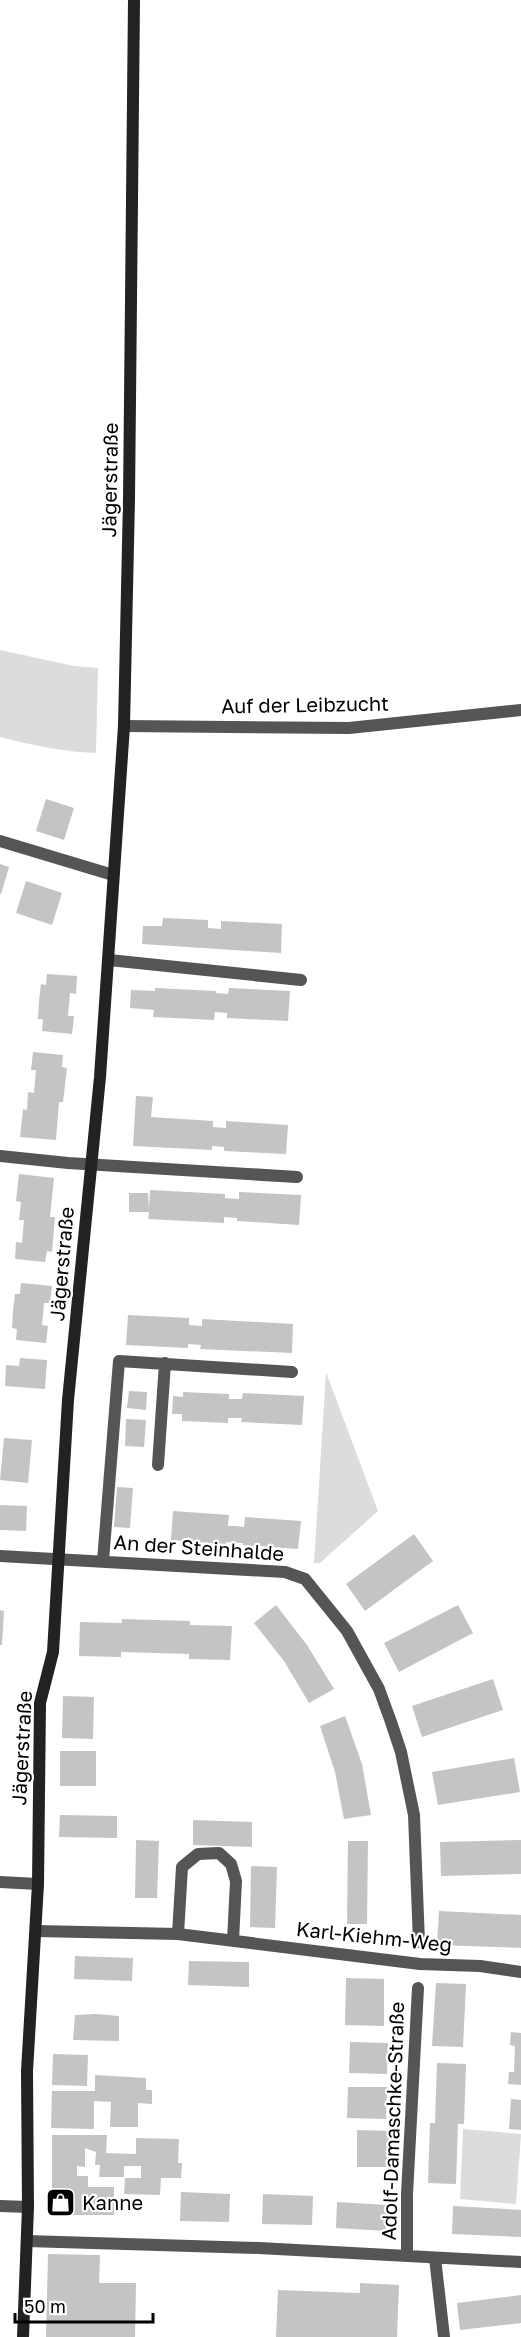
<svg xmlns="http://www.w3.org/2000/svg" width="521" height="2337" font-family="'Golos Text',sans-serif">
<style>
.green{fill:#dcdcdc}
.building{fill:#c4c4c4}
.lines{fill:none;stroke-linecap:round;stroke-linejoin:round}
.street{stroke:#555;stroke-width:12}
.secondary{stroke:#222;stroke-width:12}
.labels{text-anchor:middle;stroke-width:4.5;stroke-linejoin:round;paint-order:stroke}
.street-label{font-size:20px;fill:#000;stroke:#fff}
.poi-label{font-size:20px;fill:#000;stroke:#fff;text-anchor:start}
</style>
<rect width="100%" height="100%" fill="#fff"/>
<path class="green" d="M0 650 74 666 98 668 96 753C63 752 32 745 0 737Z
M326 1372 378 1511 320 1563H314Z
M463 2129 521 2134 516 2204 460 2199Z"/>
<path class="building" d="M46 799 74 808 64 840 36 831Z
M0 864 9 867 1 894H0Z
M26 881 62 893 52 925 16 913Z
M163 918 208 920V928L221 929V921L282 924 281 953 142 944 143 926H162Z
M47 974 77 976 76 994 70 993 68 1016H74L72 1034 42 1031 43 1019H38L39 1001 41 984 46 985Z
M155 988 216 991V993L228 994 229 988 290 991 288 1021 227 1018V1013L215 1012 214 1020 153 1017 154 1010 130 1008 131 990 155 991Z
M33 1052 63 1055 62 1067 67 1068 63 1102H59L56 1140 20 1137 23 1109 27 1110 28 1092 34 1093 36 1070H31Z
M136 1096 153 1097 151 1117 213 1121V1127L226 1128V1121L288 1125 286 1154 224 1151V1147L212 1146V1150L133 1146Z
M19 1174 54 1178 50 1217H55L52 1252 47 1251 45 1262 15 1259 16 1242 22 1243 24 1220H19L21 1202 16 1201Z
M150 1190 225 1194V1198L239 1199V1192L301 1195 299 1225 237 1221V1218L224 1217V1223L148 1219 149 1212H129V1193H148L149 1209Z
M21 1283 52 1286 50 1303H44L42 1325 48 1326 46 1343 16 1340 17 1329 12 1328 13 1310 15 1294H20Z
M128 1315 189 1318V1325L202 1326V1319L293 1324 292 1353 200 1349 201 1345 188 1344V1348L126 1345Z
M20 1358 47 1360 45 1389 5 1386 6 1365 19 1366Z
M129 1391 147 1392 146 1410 127 1408Z
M183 1392 229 1394V1399H242L243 1393 304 1396 302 1425 241 1422 242 1418H228V1423L182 1421V1414H172L173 1396 183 1397Z
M126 1419 146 1420 144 1447 125 1446Z
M4 1438 32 1440 28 1483 0 1480Z
M117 1487 133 1488 130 1528 114 1527Z
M0 1505 27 1506 26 1531 0 1530Z
M173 1511 229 1515 228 1526H236L244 1527 245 1517 301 1521 298 1549 243 1545V1543H235L226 1542V1544L171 1540Z
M414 1534 433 1561 365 1611 346 1584Z
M276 1605 307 1645 334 1689 309 1703 284 1661 254 1623Z
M458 1605 473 1633 399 1672 384 1643Z
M0 1610 4 1611 2 1645H0Z
M122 1619 190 1621V1625L232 1626 230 1660 189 1659V1654L121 1652V1657L79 1656 80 1622 122 1623Z
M493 1679 503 1710 422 1737 412 1706Z
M63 1696 94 1697 93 1739 62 1738Z
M345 1716 362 1764 371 1815 344 1819 335 1772 320 1726Z
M60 1751H96V1786H60Z
M514 1758 520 1792 438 1805 432 1772Z
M60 1815 117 1816V1838L59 1837Z
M193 1820 252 1822V1847L193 1845Z
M136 1840 159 1841 157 1898H135Z
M521 1840V1874L441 1876 440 1842Z
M348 1841H368L367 1924H347Z
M251 1866 277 1867 275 1928 250 1927Z
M439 1911 521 1915V1948L437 1945Z
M75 1956 133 1958 132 1981 74 1979Z
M189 1961 249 1962V1987L188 1985Z
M346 1978 384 1979V2026L345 2025Z
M436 1983 466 1984 463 2047 432 2046Z
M96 2014 119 2016V2041L73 2040 75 2015Z
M511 2032 521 2033V2085L508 2084 509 2072H514L515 2046 510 2045Z
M350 2042 388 2043 387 2074 349 2073Z
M53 2054 88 2055 87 2086 52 2085Z
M437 2063 466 2064 464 2124H458L456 2184 428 2183 430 2123H435Z
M95 2075 146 2078V2090H152V2104L138 2103V2127H110L111 2102 94 2101V2129L51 2128 52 2091H95Z
M348 2087H387L386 2119 347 2118Z
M511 2099 521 2100V2130L509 2129Z
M357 2130 392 2131V2167H357Z
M52 2135H107L106 2153 136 2154V2138L179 2139 178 2163H182L181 2178H161L160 2195 124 2194 125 2178H141V2166H124V2177H99L100 2165H95L96 2152 85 2148V2167L77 2166V2176H88V2187H114V2215H52Z
M181 2192 230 2194 229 2222 180 2221Z
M263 2194 313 2196 312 2225 262 2224Z
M337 2202 387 2205 386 2231 336 2228Z
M453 2206 521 2210V2237L452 2234Z
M48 2254 100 2255 99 2283H136L135 2337H46Z
M360 2283 399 2285 397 2337H276L278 2290 360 2293Z
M521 2295V2323L460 2330 457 2303Z"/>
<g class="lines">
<path class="street" d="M124 726 349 728 521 710
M0 841 113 875
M109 960 301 980
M0 1156 68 1163 297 1177
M158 1465 165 1363
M0 1556 285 1572 305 1579 347 1631 379 1689 391 1722 401 1752 414 1815 419 1942
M103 1561 119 1361 292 1372
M0 1882 38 1884
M36 1931 178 1934 420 1964 480 1966 521 1972
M178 1934 182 1867 198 1854 219 1853 231 1864 236 1881 233 1941
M0 2206 28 2207
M27 2241 259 2248 521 2262
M407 2256V2194L418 1988
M435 2258 444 2337"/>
<path class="secondary" d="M23 2337 28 2207 27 2071 38 1884 40 1703 53 1652 68 1400 100 1077 124 726 129 499 134 0"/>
</g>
<defs>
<symbol id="shop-square" viewBox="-11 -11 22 22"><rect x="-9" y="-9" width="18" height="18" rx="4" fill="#000" stroke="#fff"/><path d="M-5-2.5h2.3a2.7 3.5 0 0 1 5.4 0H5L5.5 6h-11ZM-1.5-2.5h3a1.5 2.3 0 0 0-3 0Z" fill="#fff"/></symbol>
</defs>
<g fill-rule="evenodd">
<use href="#shop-square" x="44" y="2186" width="33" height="33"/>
</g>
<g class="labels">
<g class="street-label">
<text transform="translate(110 480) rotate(-89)" y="7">Jägerstraße</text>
<text transform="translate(305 705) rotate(-1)" y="7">Auf der Leibzucht</text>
<text transform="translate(62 1264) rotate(-85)" y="7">Jägerstraße</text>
<text transform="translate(199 1548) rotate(4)" y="7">An der Steinhalde</text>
<text transform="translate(22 1748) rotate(-87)" y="7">Jägerstraße</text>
<text transform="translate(374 1937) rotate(6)" y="7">Karl-Kiehm-Weg</text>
<text transform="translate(393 2121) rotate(-88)" y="7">Adolf-Damaschke-Straße</text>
</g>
<g class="poi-label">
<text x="82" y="2210">Kanne</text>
</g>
</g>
<path d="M15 2313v9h138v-9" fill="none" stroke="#000000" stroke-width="3"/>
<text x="24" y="2313" font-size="18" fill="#000000" stroke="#ffffff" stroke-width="4.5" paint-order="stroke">50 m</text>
</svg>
